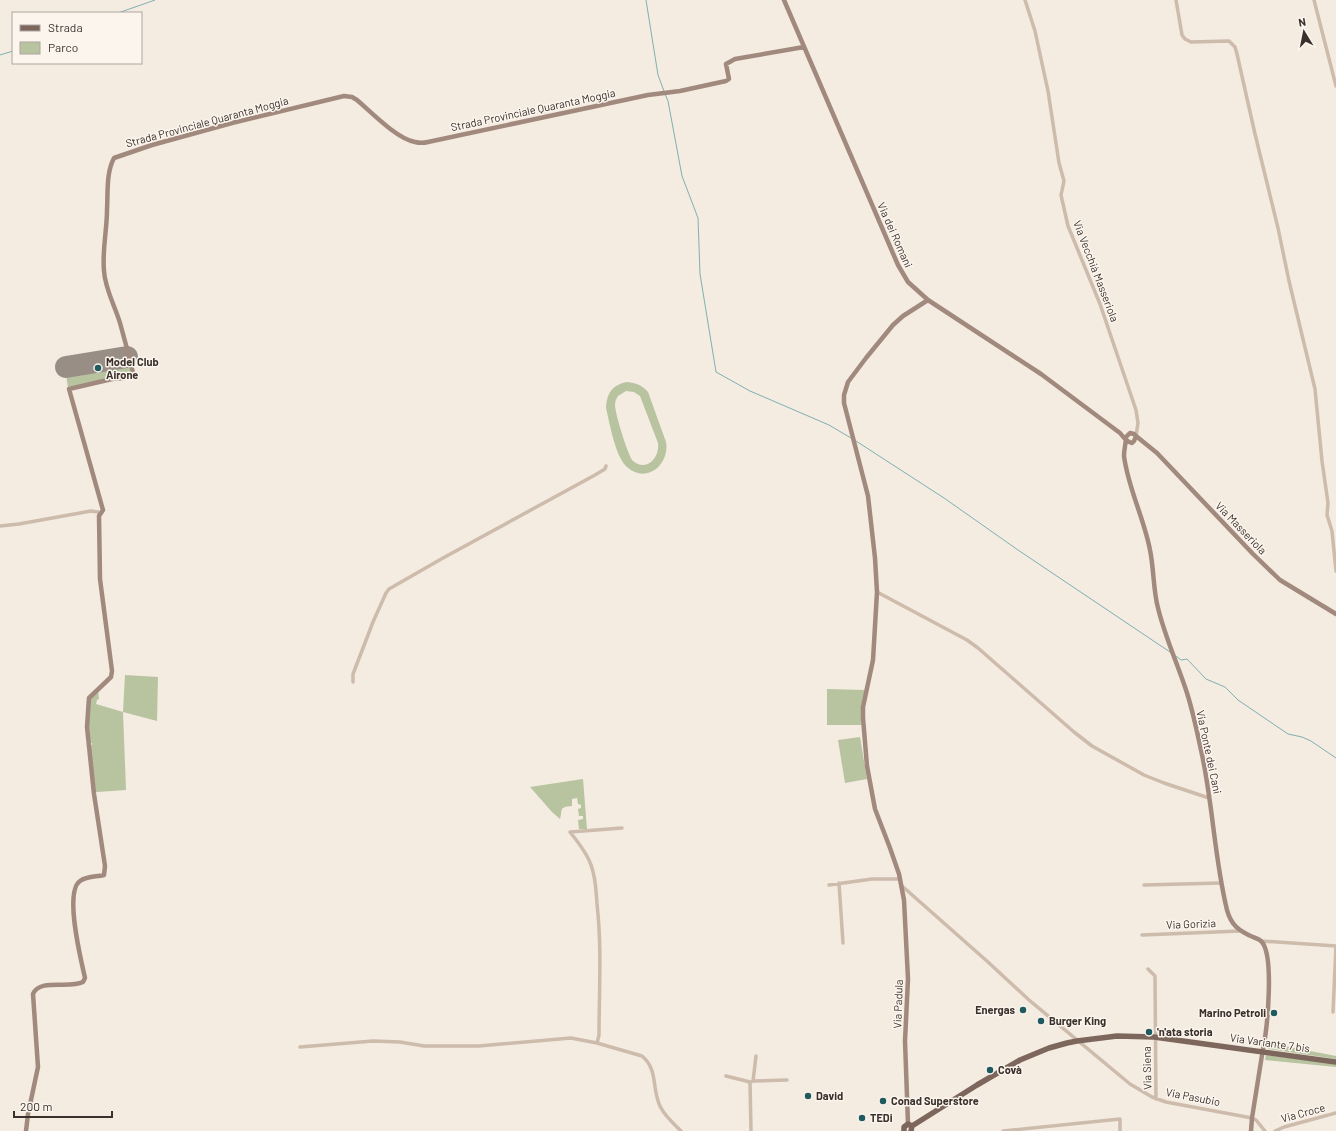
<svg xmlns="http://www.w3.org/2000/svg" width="1336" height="1131" font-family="Barlow,sans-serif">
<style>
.green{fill:#b8c4a0;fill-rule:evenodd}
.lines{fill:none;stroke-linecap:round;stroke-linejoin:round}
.stream{stroke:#7fb0b2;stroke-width:1}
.runway{stroke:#988e86;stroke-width:22}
.street{stroke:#cdbbac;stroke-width:3.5}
.secondary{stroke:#a18a7d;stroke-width:4.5}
.primary{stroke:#7d675c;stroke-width:5.5}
.poi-dot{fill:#1f5a5e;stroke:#fbf5ee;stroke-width:1.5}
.labels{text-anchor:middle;stroke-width:3;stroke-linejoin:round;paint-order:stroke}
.street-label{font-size:11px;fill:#3b302b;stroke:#fbf5ee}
.poi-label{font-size:11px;font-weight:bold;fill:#3b302b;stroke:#fbf5ee;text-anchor:start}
</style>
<rect width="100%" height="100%" fill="#f4ebe1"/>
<path class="green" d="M126 352 132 375 68 387 64 363Z
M627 382C636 383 642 385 648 392L666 442C670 466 645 484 627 467 615 456 610 424 606 408 607 393 612 385 627 382ZM626 391 634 392 640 396 658 443C660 458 646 472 633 461 628 456 615 413 615 405 615 402 616 399 618 396Z
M125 675 158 677 157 721 123 712 126 790 97 792H95L90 746 92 745V743H90C89 733 88 711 90 701 91 697 95 694 98 691L99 699 97 700 96 704 123 712Z
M827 689 865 690 861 707V725H827Z
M860 737 867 779 845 783 838 740Z
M583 779 587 829H579L578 820 583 819V816H579L578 809 581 808V805L578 804 577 798 572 799V806C558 807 563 810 560 819L552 812 530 787Z
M1269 1043 1336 1056V1059L1268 1049Z
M1266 1055 1336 1064V1067L1265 1060Z"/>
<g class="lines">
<path class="stream" d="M646 0 658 75 664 91
M118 13 155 0
M0 55 13 51
M665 94 668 101 682 176 698 218 700 274 716 372 750 391 829 425 851 438
M856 441 944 498 1018 550 1170 652
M1176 656 1181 660 1187 659 1206 679 1225 687 1238 700 1288 734 1302 737 1311 741 1336 758"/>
<path class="runway" d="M66 367 127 357"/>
<path class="street" d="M1025 0 1035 31 1048 91 1059 163 1064 181 1061 195 1068 226 1100 304 1136 410 1138 423 1136 436
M1176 0 1182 35 1185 39 1191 42 1229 41 1235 47 1237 54 1255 134 1278 228 1289 281 1315 389 1322 461 1328 503 1327 515 1332 531 1336 571
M1314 0 1336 86
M0 526 19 524 91 511 98 512 100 514
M877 592 967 640 978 648 1074 732 1092 746 1144 775 1164 783 1209 798
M353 682V674L373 622 386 593 389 589 443 558 595 475 605 469 606 466
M839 883 843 943
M829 885 872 879H900
M1144 885 1221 883
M902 886 988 962 1029 1000 1130 1084 1152 1097 1166 1102 1252 1118 1256 1120 1265 1131
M1142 935 1240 931
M1261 941 1336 946
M1148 969 1155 976 1156 1099
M1333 1012 1336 946
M597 1043 599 1035C599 992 602 948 597 904 596 891 596 878 591 865 587 853 578 842 570 832L622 828
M300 1047 373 1041 400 1042 424 1046H479L571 1038 597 1043 642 1056C659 1070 651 1090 661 1108 665 1116 674 1124 681 1131
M726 1076 750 1082 751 1131
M753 1081 787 1080
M751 1082 753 1081 756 1056
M1003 1131 1120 1119V1131
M1275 1131 1284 1127 1336 1113"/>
<path class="secondary" d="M784 0 898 265 908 282 928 300 1041 374 1120 433C1123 437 1127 442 1132 443L1134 441 1136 436 1134 434 1130 433 1126 437C1126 443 1124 449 1124 456 1128 488 1144 518 1150 550 1154 569 1153 589 1158 608 1165 637 1178 665 1187 693 1193 712 1197 731 1201 750 1213 803 1214 857 1227 910 1231 925 1239 931 1253 937 1255 938 1259 939 1261 941 1275 954 1267 1030 1263 1049
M1136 436 1157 453 1253 554 1280 580 1336 614
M908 1124 905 1041 908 979 904 900 899 874 890 848 875 809 867 766 863 718V707L873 660 877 592 875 558 868 496 844 403V395L848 382 866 358 893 325 903 316 928 300
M26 1131 28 1114 38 1067 33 994C40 978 69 989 83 982L85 978C81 960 64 892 80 881 87 876 96 877 104 875L105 866 94 794 87 727 89 698 111 677 112 671 100 579 99 516 103 510 69 389 112 379 134 377C130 359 125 341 120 323 115 306 105 289 104 271 102 250 107 230 107 210 108 193 106 173 114 158L152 145 232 123 344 96 352 97 357 100C371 112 397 139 415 142 419 143 424 143 428 142L648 95 680 91 726 81 729 79 726 64 735 59 804 47
M1251 1131 1252 1118 1262 1055"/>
<path class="primary" d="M912 1126 977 1085 1020 1060 1049 1048 1067 1043 1077 1041 1117 1036 1154 1037 1336 1062
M904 1131V1127L908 1124 912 1126 911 1131"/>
</g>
<g class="poi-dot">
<circle cx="98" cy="368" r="4"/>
<circle cx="1023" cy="1010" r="4"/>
<circle cx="1274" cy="1013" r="4"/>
<circle cx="1041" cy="1021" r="4"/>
<circle cx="1149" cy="1032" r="4"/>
<circle cx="990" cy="1070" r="4"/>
<circle cx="808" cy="1096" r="4"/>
<circle cx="883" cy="1101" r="4"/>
<circle cx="862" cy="1118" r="4"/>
</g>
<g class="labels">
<g class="street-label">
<text transform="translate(533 110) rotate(-12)" y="4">Strada Provinciale Quaranta Moggia</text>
<text transform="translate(207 122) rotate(-15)" y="4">Strada Provinciale Quaranta Moggia</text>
<text transform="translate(895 235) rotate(66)" y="4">Via dei Romani</text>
<text transform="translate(1096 271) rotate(69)" y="4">Via Vecchià Masseriola</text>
<text transform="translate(1241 528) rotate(46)" y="4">Via Masseriola</text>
<text transform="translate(1209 752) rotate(78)" y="4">Via Ponte dei Cani</text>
<text transform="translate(1191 924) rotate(-2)" y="4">Via Gorizia</text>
<text transform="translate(898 1004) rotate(-88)" y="4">Via Padula</text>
<text transform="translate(1270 1043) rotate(8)" y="4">Via Variante 7 bis</text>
<text transform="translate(1147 1068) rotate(-91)" y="4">Via Siena</text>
<text transform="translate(1193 1097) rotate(11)" y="4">Via Pasubio</text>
<text transform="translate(1303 1113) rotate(-15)" y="4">Via Croce</text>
</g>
<g class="poi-label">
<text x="106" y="366">Model Club<tspan x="106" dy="13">Airone</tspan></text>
<text x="1015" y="1014" text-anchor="end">Energas</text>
<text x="1266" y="1017" text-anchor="end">Marino Petroli</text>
<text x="1049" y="1025">Burger King</text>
<text x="1157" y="1036">'n'ata storia</text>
<text x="998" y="1074">Covà</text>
<text x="816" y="1100">David</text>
<text x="891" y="1105">Conad Superstore</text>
<text x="870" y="1122">TEDi</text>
</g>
</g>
<rect x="12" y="12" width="130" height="52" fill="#fbf5ee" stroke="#aea6a0"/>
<rect x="20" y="25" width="20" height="6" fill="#7d675c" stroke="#aea6a0"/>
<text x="48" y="32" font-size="12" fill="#3b302b">Strada</text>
<rect x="20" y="42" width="20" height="12" fill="#b8c4a0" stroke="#aea6a0"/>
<text x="48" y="52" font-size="12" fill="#3b302b">Parco</text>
<g transform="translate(1304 32) rotate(350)" stroke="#fbf5ee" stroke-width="3" paint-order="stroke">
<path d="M0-3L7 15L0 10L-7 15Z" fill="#3b302b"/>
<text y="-6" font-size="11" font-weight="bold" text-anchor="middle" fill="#3b302b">N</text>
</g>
<path d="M14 1111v6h98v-6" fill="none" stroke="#3b302b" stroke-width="2"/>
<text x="20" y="1111" font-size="12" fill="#3b302b" stroke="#fbf5ee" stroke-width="3" paint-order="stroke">200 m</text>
</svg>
